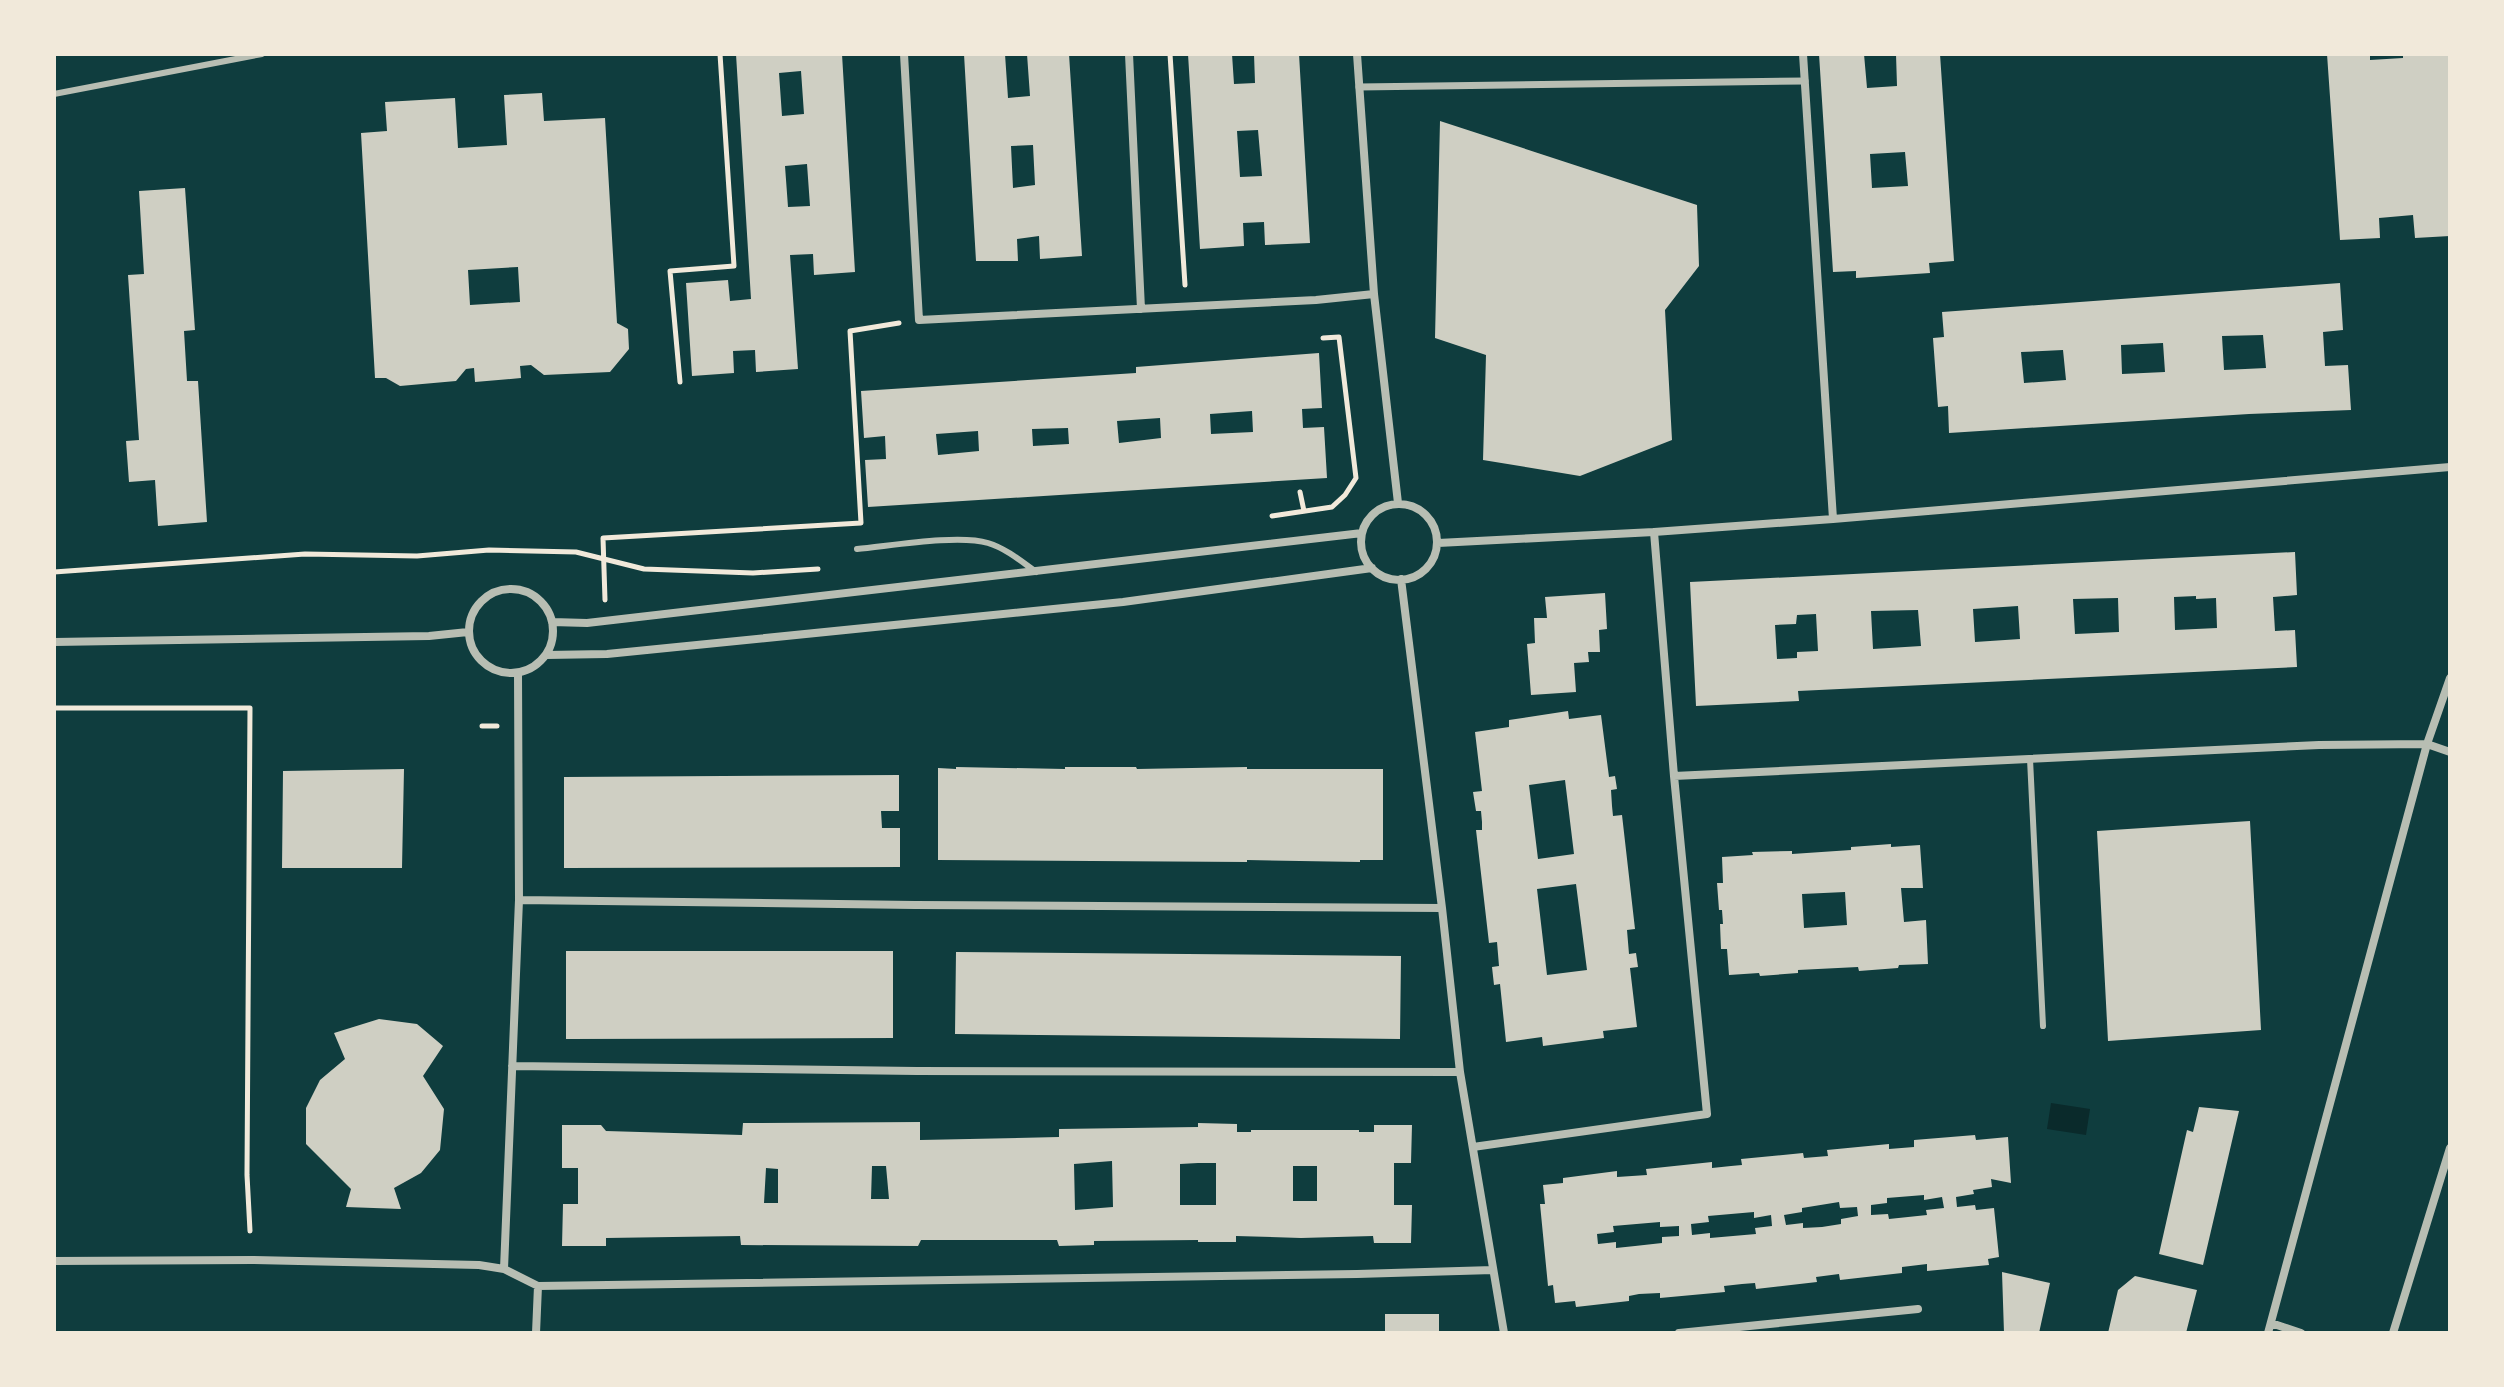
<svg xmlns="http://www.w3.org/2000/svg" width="2504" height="1387" font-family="'Golos Text',sans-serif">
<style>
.water{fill:#0a2a2b}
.building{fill:#cfcfc3;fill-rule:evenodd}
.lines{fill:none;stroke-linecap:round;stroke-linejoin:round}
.path{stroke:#f1e9da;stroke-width:5}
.service{stroke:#b8beb3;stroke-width:6}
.pedestrian{stroke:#b8beb3;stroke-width:7}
.minor{stroke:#b8beb3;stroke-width:8}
</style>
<rect width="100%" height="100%" fill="#0f3d3e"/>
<path class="water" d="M2051 1103 2090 1109 2086 1135 2047 1129Z"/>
<path class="building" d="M736 54H842L855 272 814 275 813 254 790 255 798 369 756 372 755 350 733 351 734 373 692 376 686 283 728 280 730 301 751 299ZM801 71 804 114 782 116 779 73ZM807 164 810 206 788 207 785 166Z
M964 54H1005L1008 98 1030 96 1027 54H1069L1082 256 1040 259 1039 236 1017 239 1018 261H976ZM1033 145 1035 185 1013 188 1011 146Z
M1188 54H1232L1234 84 1255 83 1254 54H1299L1310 243 1265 245 1264 222 1243 223 1244 246 1200 249ZM1258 130 1262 176 1240 177 1237 131Z
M1819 54H1864L1867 88 1897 86 1896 54H1940L1954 261 1929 263 1930 273 1856 278V271L1833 272ZM1905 152 1908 186 1872 188 1870 154Z
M2327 54H2370V60L2403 58V54H2448L2450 89V236L2415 238 2413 215 2379 218 2380 238 2340 240Z
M542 93 544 121 605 118 617 323 628 329 629 349 610 372 544 375 531 365 520 366 521 378 475 382 474 368 466 369 456 381 400 386 386 378H375L361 133 387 131 385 102 455 98 458 148 507 145 504 95ZM518 267 520 302 470 305 468 270Z
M1440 121 1697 205 1699 266 1665 310 1672 440 1580 476 1483 460 1486 355 1435 338Z
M185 188 195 330 184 331 187 381H198L207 522 158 526 155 480 129 482 126 441 139 440 128 275 144 274 139 191Z
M2340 283 2343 330 2323 332 2325 366 2348 365 2351 410 2249 414 1949 433 1948 406 1938 407 1933 338 1944 337 1942 312ZM2263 335 2266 368 2224 370 2222 336ZM2163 343 2165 372 2122 374 2121 345ZM2063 350 2066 380 2024 383 2021 352Z
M1319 353 1322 408 1302 409 1303 428 1324 427 1327 478 868 507 865 460 886 459 885 436 864 438 861 391 1136 373V367ZM1252 411 1253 432 1211 434 1210 414ZM1160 418 1161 438 1119 443 1117 421ZM1068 428 1069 444 1033 446 1032 429ZM978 431 979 451 938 455 936 434Z
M2295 552 2297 595 2273 597 2275 631 2295 630 2297 667 1798 691 1799 701 1696 706 1690 582ZM2196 596V599L2216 598 2217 628 2175 630 2174 597ZM2118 598 2119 632 2075 634 2073 599ZM2018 606 2020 639 1975 642 1973 609ZM1918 610 1921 646 1873 649 1871 611ZM1816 614 1818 651 1797 652V658L1777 659 1775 625 1796 624 1797 615Z
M1605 593 1607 629 1599 630 1600 652H1588L1589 662 1574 663 1576 692 1531 695 1527 644 1535 643 1534 618H1547L1545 597Z
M1568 711 1569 719 1601 715 1609 777 1615 776 1617 789 1611 790 1612 806 1613 816 1622 815 1635 929 1627 930 1629 954 1636 953 1638 967 1630 968 1637 1027 1603 1031 1604 1038 1543 1046 1542 1037 1506 1042 1500 984 1494 985 1492 967 1499 966 1497 942 1489 943 1476 830H1482V822L1481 811H1476L1473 792 1482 791 1475 732 1509 727V720ZM1565 780 1574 854 1538 859 1529 785ZM1576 884 1587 970 1547 975 1537 889Z
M956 767 1065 769V767H1136L1137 769 1247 767V769H1383V860H1360V862L1247 860V862L938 860V768L956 769Z
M404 769 402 868H282L283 771Z
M899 775V811H881L882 828H900V867L564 868V777Z
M2250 821 2261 1030 2108 1041 2097 831Z
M1891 844V847L1920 845 1923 888H1901L1904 922 1926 920 1928 964 1899 965 1898 968 1859 971 1858 967 1798 970V973L1760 976 1759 973 1729 975 1727 949H1721L1720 924H1723L1722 910H1719L1717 883H1723L1722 857 1753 855 1752 852 1792 851V854L1851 850V847ZM1845 892 1847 925 1804 928 1802 894Z
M566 951H893V1038L566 1039Z
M956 952 1401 956 1400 1039 955 1034Z
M379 1019 417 1024 443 1046 423 1076 444 1109 440 1150 421 1173 394 1188 401 1209 346 1207 351 1189 306 1144V1108L320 1080 345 1059 334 1033Z
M2199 1107 2239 1111 2203 1265 2159 1254 2187 1130 2193 1132Z
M920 1122V1140L1059 1137V1129L1198 1127V1123L1237 1124V1132H1251V1130H1359V1132H1374V1125H1412L1411 1163H1394V1205H1412L1411 1243H1374L1373 1236 1301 1238 1236 1236V1242H1198V1240L1094 1241V1245L1059 1246 1057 1240H921L918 1246 741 1245 740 1236 606 1238V1246H562L563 1204H578V1168H562V1125H601L606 1131 742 1135 743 1123ZM1112 1161 1113 1207 1075 1210 1074 1164ZM1198 1163H1216V1205H1180V1164ZM872 1166H886L889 1199H871ZM1293 1166H1317V1201H1293ZM766 1168 778 1169V1203H764Z
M1975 1135 1976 1140 2008 1137 2011 1183 1991 1179 1992 1187 1973 1190 1974 1194 1956 1197 1957 1207 1975 1205 1976 1210 1994 1208 1999 1257 1988 1259 1989 1265 1927 1271V1264L1902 1267V1273L1840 1280 1839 1274 1816 1277 1817 1282 1756 1289 1755 1283 1742 1284 1724 1286 1725 1292 1660 1298V1293L1639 1294 1629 1296V1301L1576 1307 1575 1301 1555 1303 1553 1285 1548 1286 1540 1204H1545L1543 1185 1563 1183V1178L1617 1171V1177L1647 1175 1646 1169 1712 1162V1168L1731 1166 1742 1165 1741 1159 1803 1153 1804 1158 1828 1156 1827 1150 1889 1144V1149L1914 1147V1140ZM1924 1195V1200L1942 1197 1944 1208 1926 1210 1927 1215 1889 1219 1888 1214 1871 1215V1205L1887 1203V1198ZM1839 1202 1840 1208 1857 1207 1858 1216 1841 1219V1224L1822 1227 1803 1228V1223L1786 1225 1784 1215 1802 1212V1208ZM1754 1212V1218L1771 1215 1772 1226 1755 1228 1756 1234 1710 1238V1233L1692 1235 1691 1224 1709 1222 1708 1216ZM1660 1222V1227L1679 1226V1236L1662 1237V1243L1635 1246 1616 1248V1242L1598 1244 1597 1234 1614 1232 1613 1226Z
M2002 1272 2050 1283 2039 1333H2004Z
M2135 1276 2197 1290 2186 1333H2108L2118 1290Z
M1385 1314H1439V1333H1385Z"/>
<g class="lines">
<path class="path" d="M1170 54 1185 285
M680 382 670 271 734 266 720 54
M1300 492 1304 511
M1272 516 1332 507 1345 495 1356 478 1339 337 1323 338
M54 572 305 554 417 556 489 550 576 552 644 569 753 573 818 569
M605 600 603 538 861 523 850 331 899 323
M54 708H250L247 1175 250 1231
M482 726H497"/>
<path class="service" d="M54 94 262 54
M857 549C890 546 958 534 988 543 1005 548 1021 561 1036 572
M2030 759 2043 1026"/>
<path class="pedestrian" d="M1359 87 1805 81"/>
<path class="minor" d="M904 54 919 320 1316 300 1374 294
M1129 54 1141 309
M1357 54 1374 294 1398 503
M1803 54 1833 519
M1361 542a38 38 0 1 1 76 0a38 38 0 1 1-76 0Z
M1438 543 1654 532 1833 519 2450 467
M1401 579 1442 908 1460 1072 1504 1333
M469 631a42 42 0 1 1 84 0a42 42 0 1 1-84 0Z
M552 622 587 623 1362 533
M54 642 429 636 468 632
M546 655 607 654 1123 602 1372 568
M1674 776 2319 745 2427 744 2450 752
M519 900 915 905 1442 908
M512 1066 917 1071 1460 1072
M1473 1147 1707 1114 1674 776 1654 532
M54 1261 252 1260 479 1265 504 1269 538 1286 1357 1274 1493 1270
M504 1269 519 900 518 673
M2271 1323 2301 1333
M536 1333 538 1286
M1679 1333 1918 1309
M2268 1333 2427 744 2450 678
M2393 1333 2450 1148"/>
</g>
<rect width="2504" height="1387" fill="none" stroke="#f1e9da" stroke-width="112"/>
</svg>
